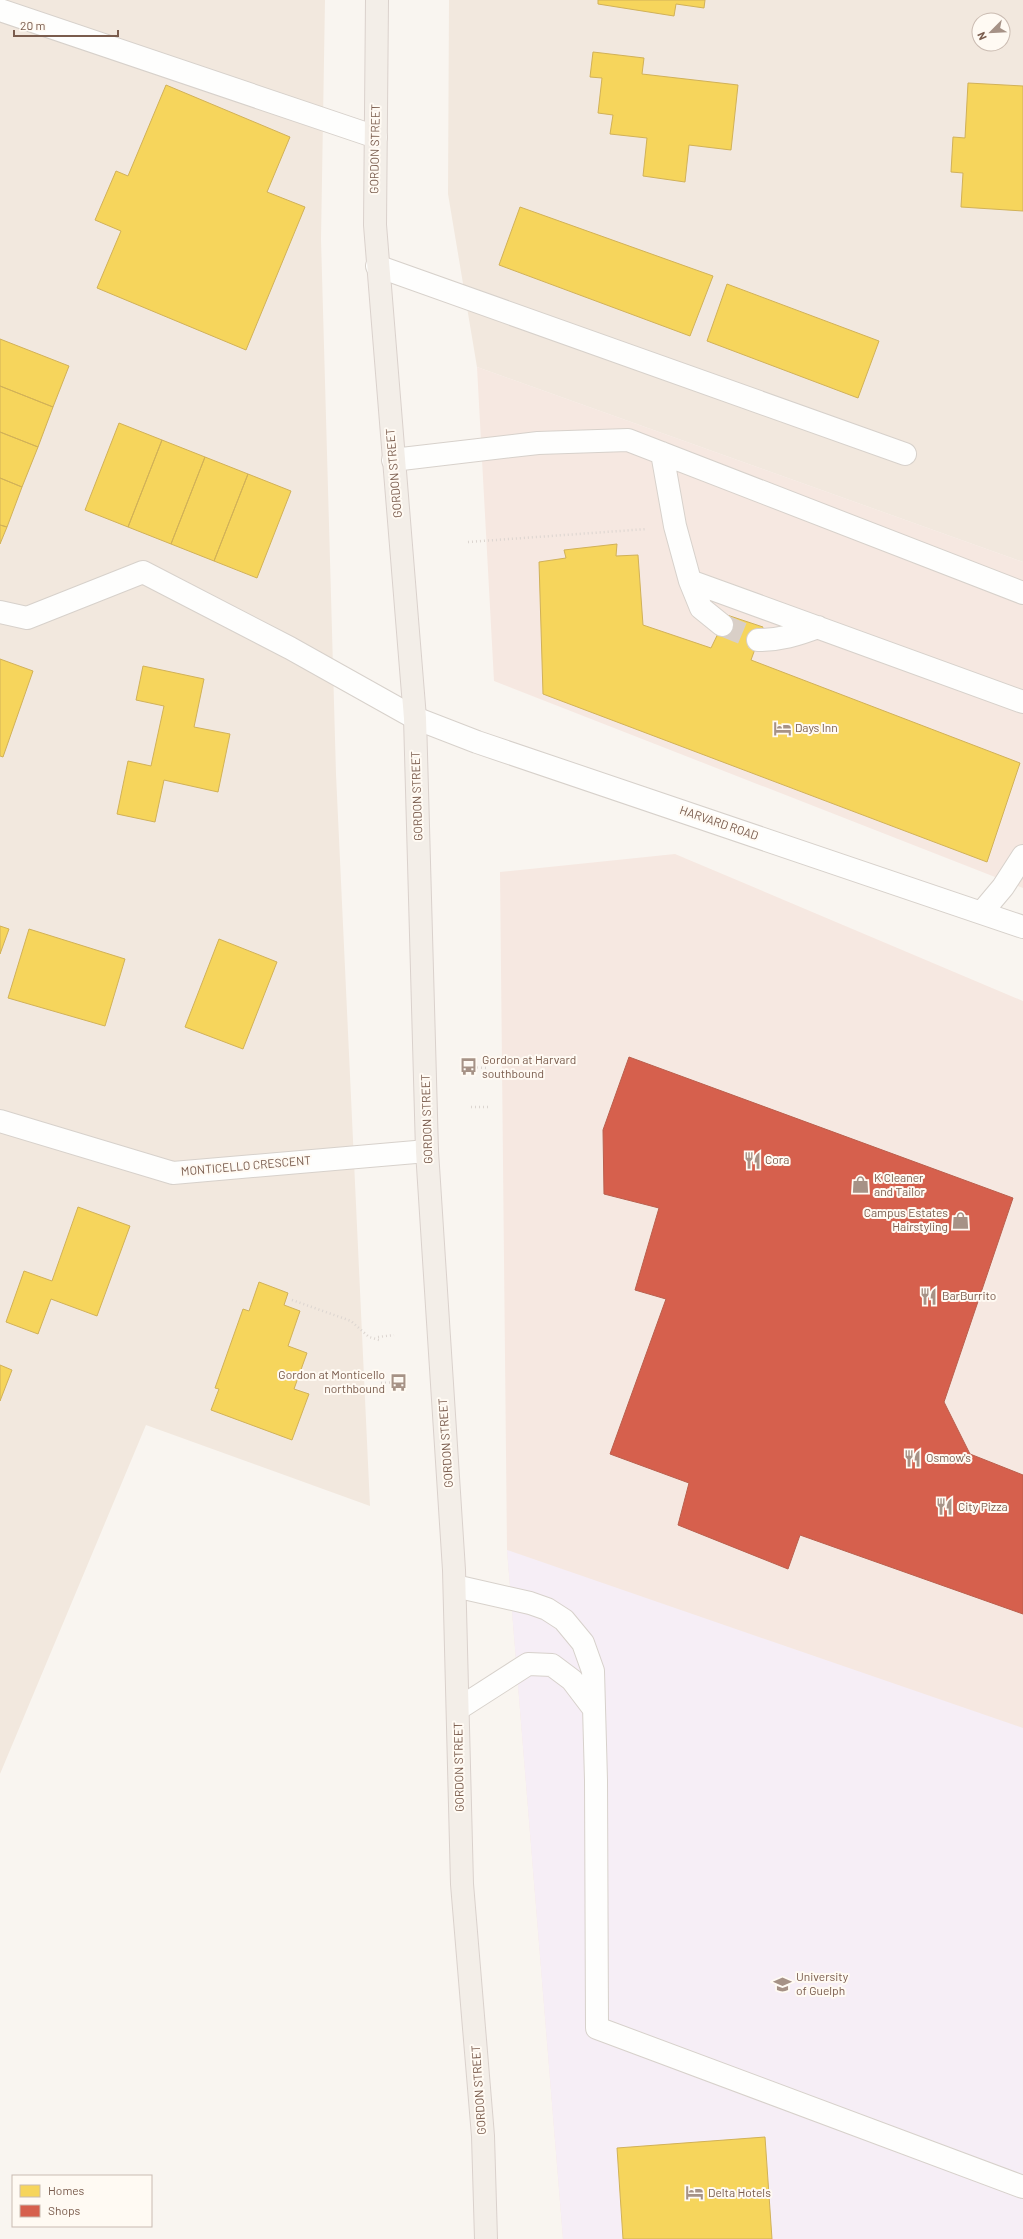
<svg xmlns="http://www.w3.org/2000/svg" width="1023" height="2239" font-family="Barlow,sans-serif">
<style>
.residential{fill:#f2e8de;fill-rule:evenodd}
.commercial{fill:#f6e8e1}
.education{fill:#f6eef6}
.homes{fill:#f6d55c;stroke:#d1b158}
.shops{fill:#d6604d;stroke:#ba5f4d}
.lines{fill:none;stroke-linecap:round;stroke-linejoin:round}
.minor-tunnel{stroke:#d9cfc7;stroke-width:22;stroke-dasharray:22 11;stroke-linecap:butt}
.minor-casing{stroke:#d7d1cb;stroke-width:24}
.major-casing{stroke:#dad1cc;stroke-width:24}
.path{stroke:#dcd5d0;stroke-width:2.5;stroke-dasharray:1 3;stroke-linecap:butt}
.minor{stroke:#fefefd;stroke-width:22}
.major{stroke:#f3eee8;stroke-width:22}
.labels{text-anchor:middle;stroke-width:4;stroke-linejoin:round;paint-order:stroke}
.street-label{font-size:12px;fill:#7a5c4d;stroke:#fffaf3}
.poi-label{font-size:12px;fill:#7a5c4d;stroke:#fffaf3;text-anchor:start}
</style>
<rect width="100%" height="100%" fill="#f9f5f0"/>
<path class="residential" d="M0 0H325L321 239 336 774 370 1506 146 1425 0 1774Z
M449 0H1023V562L477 367 448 194ZM979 20H1003V44H979Z"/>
<path class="commercial" d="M477 367 1023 562V888L494 681Z
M675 854 1023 1001V2239H563L507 1550 500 872Z"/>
<path class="education" d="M507 1550 1023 1728V2239H563Z"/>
<path class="homes" d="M598 0H705L704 8 676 4 674 16 598 4Z
M593 52 644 58 642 74 738 85 731 150 689 145 685 182 643 176 647 138 610 134 613 115 598 113 602 78 590 77Z
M968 83 1023 86V211L961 207 963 173 951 172 953 137 965 138Z
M166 85 290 137 267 192 305 207 246 350 97 288 121 231 95 220 116 171 128 176Z
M520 207 713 276 690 336 499 265Z
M727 284 879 341 858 398 707 341Z
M0 339 69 366 53 407 0 386Z
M0 386 53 407 38 447 0 432Z
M119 423 162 440 128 527 85 510Z
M0 432 38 447 22 487 0 478Z
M162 440 205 457 171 544 128 527Z
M205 457 248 474 214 561 171 544Z
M248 474 291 491 257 578 214 561Z
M0 478 22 487 7 527 0 525Z
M0 525 7 527 0 544Z
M617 544 616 556 638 555 643 625 711 648 727 615 763 627 751 660 1020 763 987 862 543 694 539 562 566 558 564 550Z
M0 659 33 671 3 757 0 756Z
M143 666 204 679 194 727 230 734 218 792 164 780 155 822 117 814 128 761 151 766 164 706 136 700Z
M0 926 9 929 0 954Z
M29 929 125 959 105 1026 8 998Z
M219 939 277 962 243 1049 185 1027Z
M78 1207 130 1226 97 1316 51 1299 38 1334 6 1322 24 1271 52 1281Z
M259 1282 288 1293 284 1305 300 1311 288 1346 307 1353 294 1389 309 1394 292 1440 211 1410 219 1389 215 1388 243 1309 249 1311Z
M0 1365 12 1370 0 1401Z
M765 2137 772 2239H623L617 2148Z"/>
<path class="shops" d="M629 1057 1013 1198 944 1402 970 1454 1023 1475V1614L800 1535 788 1569 678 1525 689 1483 610 1454 666 1299 635 1290 659 1208 604 1194 603 1130Z"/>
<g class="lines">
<path class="minor-tunnel" d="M722 625 758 640"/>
<defs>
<path id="minor" d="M0 10 376 137
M377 266 905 454
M662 453 675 526 690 581 1023 702
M393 460 538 443 628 440 1023 593
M690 581 701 608 722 625
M0 612 27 618 143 572 290 648 415 718 477 742 1023 927
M758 640C780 640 797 635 818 627
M982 912 1003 887 1023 856
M0 1121 173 1173 427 1151
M455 1586 530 1603 547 1609 564 1620 583 1643 593 1671 596 1780 597 2028 1023 2187
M458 1709 528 1664 552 1665 572 1680 594 1709"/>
<path id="major" d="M377 0 375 225 415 718 427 1151 454 1570 462 1884 483 2136 486 2239"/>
</defs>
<use href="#minor" class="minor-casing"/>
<use href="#major" class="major-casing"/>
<path class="path" d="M468 542 647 529
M469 1067 488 1068
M471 1107H489
M292 1300 351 1321 369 1337 379 1340
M378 1337 394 1335
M381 1383 398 1382"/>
<use href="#minor" class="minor"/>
<use href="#major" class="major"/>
</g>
<defs>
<symbol id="hotel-bare" viewBox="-9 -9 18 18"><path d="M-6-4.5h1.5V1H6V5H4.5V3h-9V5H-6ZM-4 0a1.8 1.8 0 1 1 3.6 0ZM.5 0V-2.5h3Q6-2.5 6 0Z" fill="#a69286" stroke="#fffaf3" stroke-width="2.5" paint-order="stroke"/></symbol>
<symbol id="bus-bare" viewBox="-9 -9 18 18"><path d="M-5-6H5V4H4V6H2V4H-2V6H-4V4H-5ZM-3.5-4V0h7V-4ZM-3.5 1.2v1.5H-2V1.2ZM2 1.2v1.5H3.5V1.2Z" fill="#a69286" stroke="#fffaf3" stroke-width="2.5" paint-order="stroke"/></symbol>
<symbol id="restaurant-bare" viewBox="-9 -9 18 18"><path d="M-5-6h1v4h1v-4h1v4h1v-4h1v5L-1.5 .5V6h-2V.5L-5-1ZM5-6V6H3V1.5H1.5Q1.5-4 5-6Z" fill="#a69286" stroke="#fffaf3" stroke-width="2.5" paint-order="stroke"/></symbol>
<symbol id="shop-bare" viewBox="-9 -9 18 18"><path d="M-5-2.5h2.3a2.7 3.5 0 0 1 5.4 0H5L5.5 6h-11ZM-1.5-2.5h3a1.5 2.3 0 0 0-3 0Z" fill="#a69286" stroke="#fffaf3" stroke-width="2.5" paint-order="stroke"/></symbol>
<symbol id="university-bare" viewBox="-9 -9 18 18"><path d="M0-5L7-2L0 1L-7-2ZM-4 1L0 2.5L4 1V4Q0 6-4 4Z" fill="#a69286" stroke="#fffaf3" stroke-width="2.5" paint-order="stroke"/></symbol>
</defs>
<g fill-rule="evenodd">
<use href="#hotel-bare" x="770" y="716" width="25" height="25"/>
<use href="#bus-bare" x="456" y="1054" width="25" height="25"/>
<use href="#restaurant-bare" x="740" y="1148" width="25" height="25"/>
<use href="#shop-bare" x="848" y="1172" width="25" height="25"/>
<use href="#shop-bare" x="948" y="1208" width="25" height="25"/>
<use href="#restaurant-bare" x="916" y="1284" width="25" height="25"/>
<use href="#bus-bare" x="386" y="1370" width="25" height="25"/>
<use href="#restaurant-bare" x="900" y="1446" width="25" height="25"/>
<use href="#restaurant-bare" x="932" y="1494" width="25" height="25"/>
<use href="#university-bare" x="770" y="1972" width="25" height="25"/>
<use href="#hotel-bare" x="682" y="2180" width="25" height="25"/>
</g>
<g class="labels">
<g class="street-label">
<text transform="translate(375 149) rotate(-89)" y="4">GORDON STREET</text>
<text transform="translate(394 473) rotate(-95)" y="4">GORDON STREET</text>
<text transform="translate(417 796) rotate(-92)" y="4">GORDON STREET</text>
<text transform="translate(719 823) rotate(19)" y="4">HARVARD ROAD</text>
<text transform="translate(427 1119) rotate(-92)" y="4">GORDON STREET</text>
<text transform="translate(246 1166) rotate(-5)" y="4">MONTICELLO CRESCENT</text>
<text transform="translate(446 1443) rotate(-94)" y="4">GORDON STREET</text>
<text transform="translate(459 1767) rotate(-91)" y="4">GORDON STREET</text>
<text transform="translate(479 2090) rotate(-94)" y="4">GORDON STREET</text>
</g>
<g class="poi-label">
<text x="795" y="732">Days Inn</text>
<text x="482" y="1064">Gordon at Harvard<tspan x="482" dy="14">southbound</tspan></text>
<text x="765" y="1164">Cora</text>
<text x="874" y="1182">K Cleaner<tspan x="874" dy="14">and Tailor</tspan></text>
<text x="948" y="1217" text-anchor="end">Campus Estates<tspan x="948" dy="14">Hairstyling</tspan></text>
<text x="942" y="1300">BarBurrito</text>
<text x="385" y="1379" text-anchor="end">Gordon at Monticello<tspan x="385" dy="14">northbound</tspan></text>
<text x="926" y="1462">Osmow's</text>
<text x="958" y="1511">City Pizza</text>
<text x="796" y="1981">University<tspan x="796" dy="14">of Guelph</tspan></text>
<text x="708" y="2197">Delta Hotels</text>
</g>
</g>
<rect x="12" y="2175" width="140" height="52" fill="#fffaf3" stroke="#cabbb1"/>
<rect x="20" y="2185" width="20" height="12" fill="#f6d55c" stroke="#cabbb1"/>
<text x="48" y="2195" font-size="12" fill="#7a5c4d">Homes</text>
<rect x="20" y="2205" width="20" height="12" fill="#d6604d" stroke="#cabbb1"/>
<text x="48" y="2215" font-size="12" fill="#7a5c4d">Shops</text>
<g transform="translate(991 32) rotate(246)"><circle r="19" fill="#fffaf3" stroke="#cabbb1"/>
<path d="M0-3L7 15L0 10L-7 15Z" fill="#a69286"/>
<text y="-6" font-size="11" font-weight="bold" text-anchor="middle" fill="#7a5c4d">N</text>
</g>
<path d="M14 30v6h104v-6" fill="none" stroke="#7a5c4d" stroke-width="2"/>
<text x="20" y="30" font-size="12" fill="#7a5c4d" stroke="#fffaf3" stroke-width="3" paint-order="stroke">20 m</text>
</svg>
